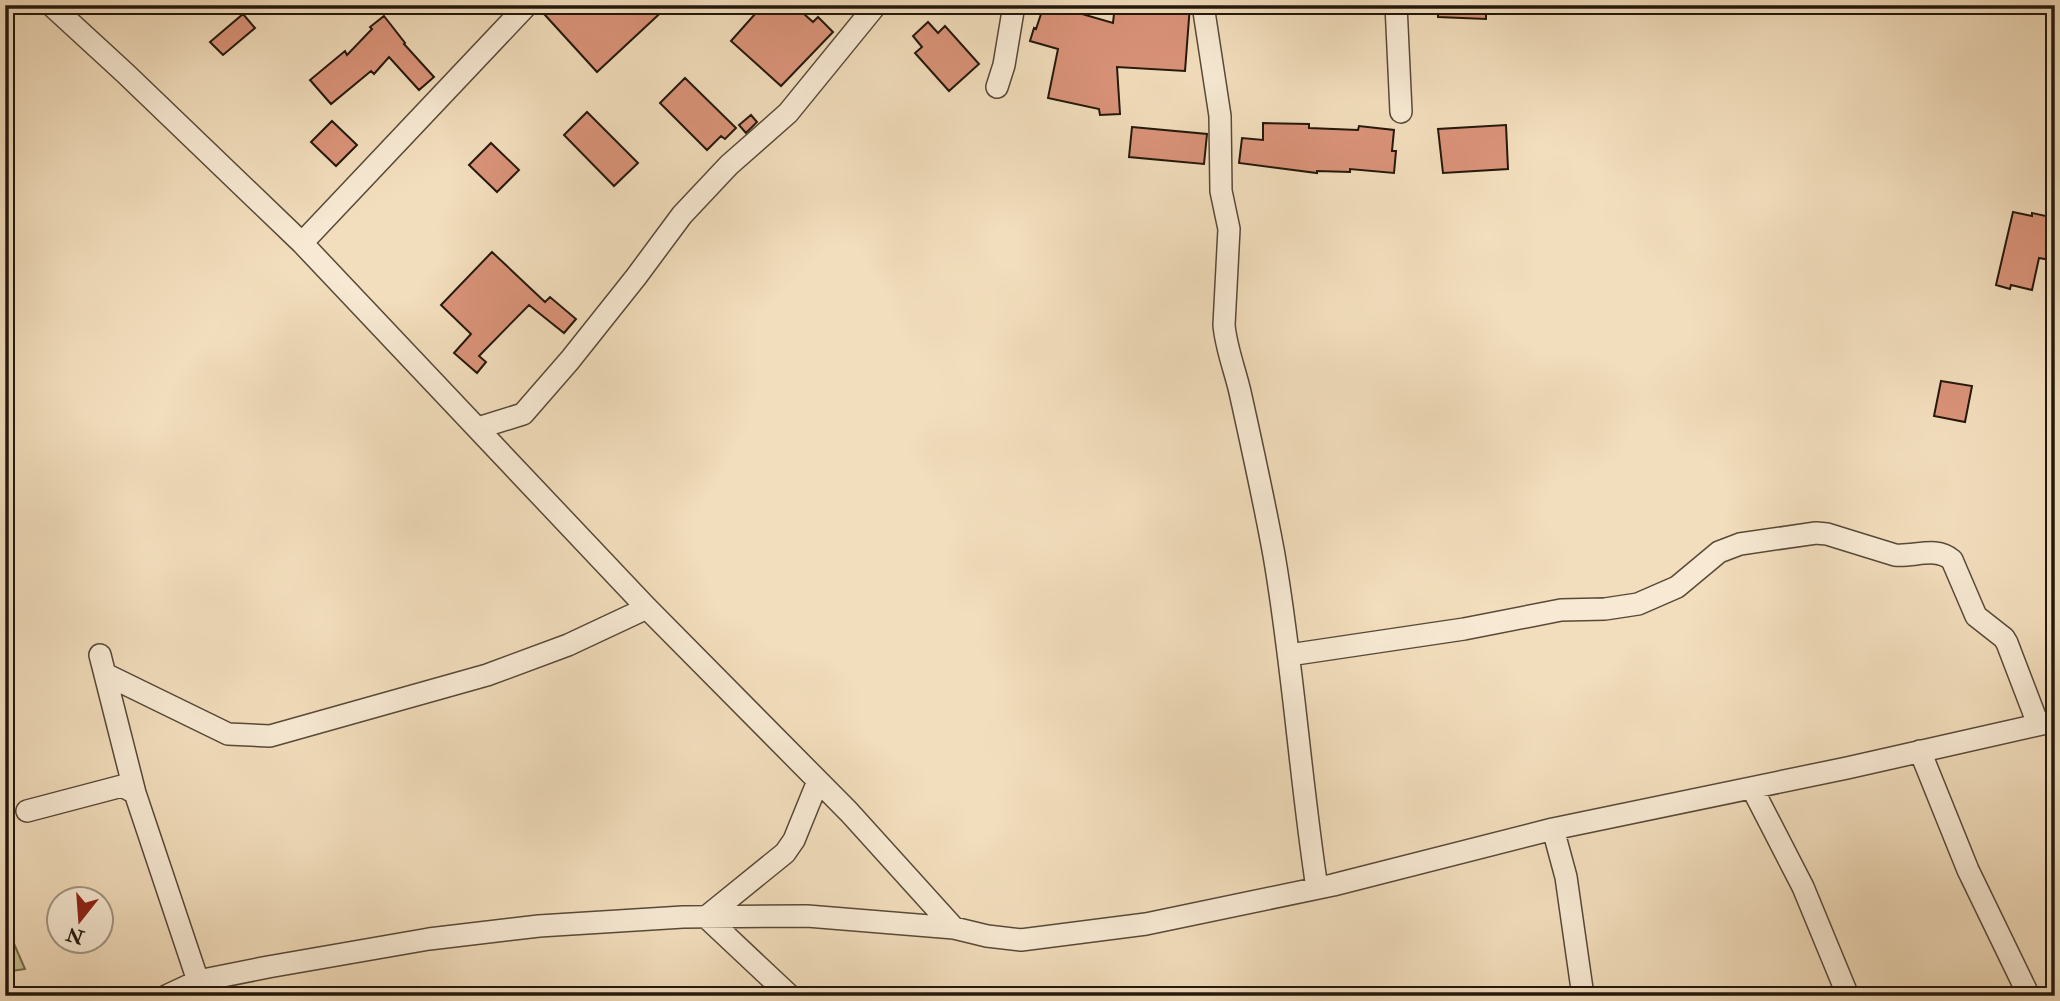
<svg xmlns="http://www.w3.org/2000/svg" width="2060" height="1001" font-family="'IM FELL Double Pica',serif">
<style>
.forest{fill:url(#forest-firs);stroke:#736c4c;stroke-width:2}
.building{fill:#da9379;stroke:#24180c;stroke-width:2}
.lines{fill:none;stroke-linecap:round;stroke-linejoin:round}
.minor-casing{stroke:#584938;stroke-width:24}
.minor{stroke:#f7e9d3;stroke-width:21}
</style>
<defs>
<pattern id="forest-firs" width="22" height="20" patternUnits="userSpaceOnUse" patternTransform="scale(1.75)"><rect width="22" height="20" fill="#c2bf8c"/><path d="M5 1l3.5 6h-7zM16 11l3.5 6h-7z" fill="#a7a378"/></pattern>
</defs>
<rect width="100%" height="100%" fill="#f2ddbc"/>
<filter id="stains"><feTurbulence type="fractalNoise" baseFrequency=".00286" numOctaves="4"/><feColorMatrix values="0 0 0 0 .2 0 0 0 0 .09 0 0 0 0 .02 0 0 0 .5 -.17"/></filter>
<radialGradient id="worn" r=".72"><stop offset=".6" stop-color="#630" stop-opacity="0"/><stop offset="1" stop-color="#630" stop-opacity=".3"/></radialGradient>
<path class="forest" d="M5 923 25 969 5 972Z"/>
<path class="building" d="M557 5H669L597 72 545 15Z
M763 5H794L813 22 818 17 833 32 781 86 731 41Z
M1044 5H1051L1113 23 1115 5H1190L1185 71 1117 67 1120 114 1100 115 1099 109 1048 98 1058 49 1030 41 1034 28 1036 29Z
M1438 5H1486V19L1438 17Z
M243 14 255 28 223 55 210 42Z
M384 16 405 43 404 44 434 77 419 90 389 57 374 74 371 71 331 104 310 80 345 51 347 55 372 29 370 27Z
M928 22 938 33 945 26 979 64 949 91 915 53 922 47 913 36Z
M685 78 736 128 725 139 721 136 707 150 660 103Z
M587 112 638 163 614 186 564 135Z
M751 115 757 122 746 133 739 125Z
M332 121 357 145 336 166 311 142Z
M1263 123 1309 124V128L1358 130 1359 126 1394 130 1392 151H1396L1394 173 1350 169V172L1317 171V173L1239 163 1242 138 1263 140Z
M1506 125 1508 169 1443 173 1438 129Z
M1132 127 1207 134 1204 164 1129 157Z
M491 143 519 170 497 192 469 165Z
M2013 212 2032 216V213L2055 218V261L2039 258 2032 290 2011 285 2010 289 1996 285Z
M492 252 545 302 550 297 576 319 564 333 529 305 479 356 486 362 477 373 454 353 471 334 441 305Z
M1941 381 1972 386 1965 422 1934 416Z"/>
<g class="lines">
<defs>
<path id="minor" d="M51 5 125 73 302 243 647 608 849 812 954 928
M1203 5 1220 116 1221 191 1229 229 1224 325C1226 348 1235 370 1240 392 1252 446 1264 500 1274 555 1293 665 1300 777 1317 888
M1396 5 1401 112
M997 87 1004 65 1014 5
M302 243 527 5
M478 428 523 414 570 360 636 277 682 215 729 165 788 113 876 5
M100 655 135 793
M1289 655 1464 629 1561 610 1605 609 1638 604 1677 587 1719 552 1740 544 1816 533 1827 534 1895 555C1915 557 1936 546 1952 560L1976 616 2004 638 2007 643 2038 724
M105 674 228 734 270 736 487 675 568 645 647 608
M1920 751 1968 870 2029 996
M1752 788 1803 887 1848 996
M27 811 122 786 135 793 198 981
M1553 829 1566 877 1583 996
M166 996 198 981 268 967 429 939 539 926 683 917 807 916 954 928 987 936 1021 940 1146 924 1333 885 1553 829 1847 768 2055 721
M790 996 706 917 785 853 794 840 818 781"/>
</defs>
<use href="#minor" class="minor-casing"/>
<use href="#minor" class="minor"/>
</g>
<rect width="2060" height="1001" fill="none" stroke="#f2ddbc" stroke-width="28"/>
<rect x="7" y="7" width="2046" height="987" fill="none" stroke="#24180c" stroke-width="3.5"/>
<rect x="14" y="14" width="2032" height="973" fill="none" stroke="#24180c" stroke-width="2"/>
<g transform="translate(80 920) rotate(197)"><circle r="33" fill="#f7e9d3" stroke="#a39583" stroke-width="2"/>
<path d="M0-5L12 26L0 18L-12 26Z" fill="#8f2418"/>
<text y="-10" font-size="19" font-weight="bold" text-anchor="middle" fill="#24180c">N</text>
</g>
<rect width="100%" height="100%" filter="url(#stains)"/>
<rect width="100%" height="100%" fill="url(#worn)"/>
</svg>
